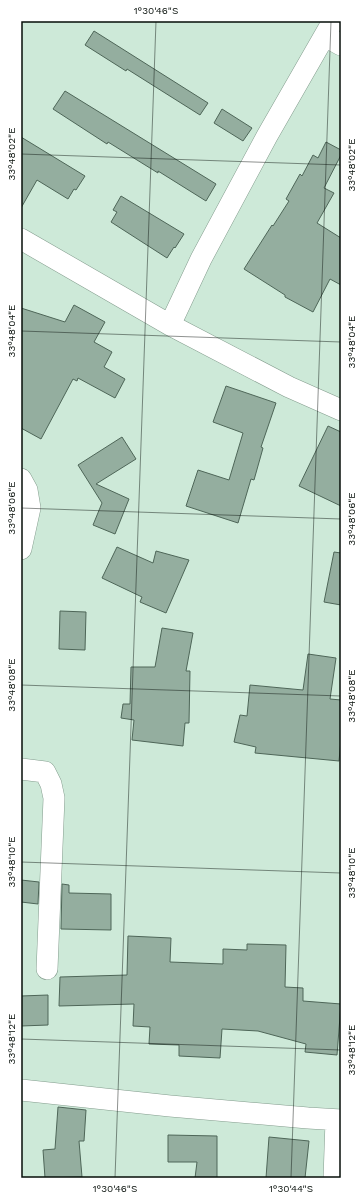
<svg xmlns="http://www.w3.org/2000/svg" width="362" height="1199" font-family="'Work Sans',sans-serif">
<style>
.building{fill:#94ae9f;stroke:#4e6658}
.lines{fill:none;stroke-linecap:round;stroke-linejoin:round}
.minor-casing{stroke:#839c8d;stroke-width:22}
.minor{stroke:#fff;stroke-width:21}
.ticks{fill:none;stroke:#060e09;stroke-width:1;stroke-opacity:0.45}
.neatline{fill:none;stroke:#060e09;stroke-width:1.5}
.ticks-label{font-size:10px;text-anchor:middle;fill:#060e09}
</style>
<rect width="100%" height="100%" fill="#cde9d8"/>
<path class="building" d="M94 31 208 103 200 115 127 69 126 71 85 45Z
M65 91 216 184 206 201 158 171V173L108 142 107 144 53 109Z
M222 109 252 128 243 141 214 123Z
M21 137 85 176 76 190 74 189 68 199 37 180 21 208Z
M326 142 341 150V155L324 188 334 193 317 223 341 238V285L330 279 313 312 285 297V295L244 269 272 225 273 226 289 201 286 199 300 174 302 176 313 155 318 158Z
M121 196 184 234 175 248 174 247 167 258 111 222 117 212 113 210Z
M74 305 105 322 94 342 112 352 104 367 125 379 115 398 78 378 77 381 73 379 41 439 21 428V308L65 322Z
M226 386 276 403 261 447 263 448 254 480 251 479 238 523 186 506 198 470 229 480 243 433 213 422Z
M328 426 341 432V506L299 486Z
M122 437 136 459 96 484 129 499 115 534 93 525 102 503 78 465Z
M117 547 153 563 156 551 189 560 166 613 140 602 142 597 102 578Z
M334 552 341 553V605L324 602Z
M60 611 86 612 85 650 59 649Z
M162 628 193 633 186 671H190L189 723H185L183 746 132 740 134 720 121 718 123 704H130L131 667H155Z
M308 654 336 658 330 699 341 700V740L339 761 255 753 256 747 234 742 240 715 247 716 250 685 303 690Z
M21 880 39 882 38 904 21 902Z
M62 884 69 885V893L111 894V930L61 929Z
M128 936 171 938 170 962 223 964V949L247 950V944L286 945 285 987 303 988V1001L341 1004 337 1055 305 1052 306 1044 258 1031 222 1029 220 1058 179 1056V1045L149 1044 150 1027 133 1026 134 1004 59 1006 60 977 127 975Z
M48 995V1025L21 1026V996Z
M58 1107 86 1110 84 1141H79L82 1177 45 1178 43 1150 55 1149Z
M168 1135 217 1136V1178H195L197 1162H168Z
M269 1137 309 1141 305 1178H266Z"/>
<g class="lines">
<defs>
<path id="minor" d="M325 36 341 45
M21 239 170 325 289 387 341 410
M170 325 201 259 267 136 333 21
M21 479 27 490 30 508 21 549
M21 769 45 772 51 784 54 798 47 969
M21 1090 170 1106 308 1118 341 1120
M334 1178 336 1120"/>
</defs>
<use href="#minor" class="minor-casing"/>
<use href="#minor" class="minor"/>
</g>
<path class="ticks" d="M21 154 341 165M21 331 341 342M21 508 341 519M21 685 341 696M21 862 341 873M21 1039 341 1050M115 1178 156 21M291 1178 331 21"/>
<rect width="362" height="1199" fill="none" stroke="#ffffff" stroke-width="44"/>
<rect x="22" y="22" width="318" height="1155" class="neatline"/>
<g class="ticks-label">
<text x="156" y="14">1°30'46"S</text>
<text transform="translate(11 154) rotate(-90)" y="4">33°48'02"E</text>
<text transform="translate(351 165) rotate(-90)" y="4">33°48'02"E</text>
<text transform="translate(11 331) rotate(-90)" y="4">33°48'04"E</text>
<text transform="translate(351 342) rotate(-90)" y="4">33°48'04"E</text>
<text transform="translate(11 508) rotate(-90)" y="4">33°48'06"E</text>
<text transform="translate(351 519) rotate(-90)" y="4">33°48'06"E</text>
<text transform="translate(11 685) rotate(-90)" y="4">33°48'08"E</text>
<text transform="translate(351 696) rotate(-90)" y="4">33°48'08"E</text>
<text transform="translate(11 862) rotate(-90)" y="4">33°48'10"E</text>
<text transform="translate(351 873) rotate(-90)" y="4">33°48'10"E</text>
<text transform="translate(11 1039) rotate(-90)" y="4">33°48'12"E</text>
<text transform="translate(351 1050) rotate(-90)" y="4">33°48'12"E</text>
<text x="115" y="1192">1°30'46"S</text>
<text x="291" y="1192">1°30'44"S</text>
</g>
</svg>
